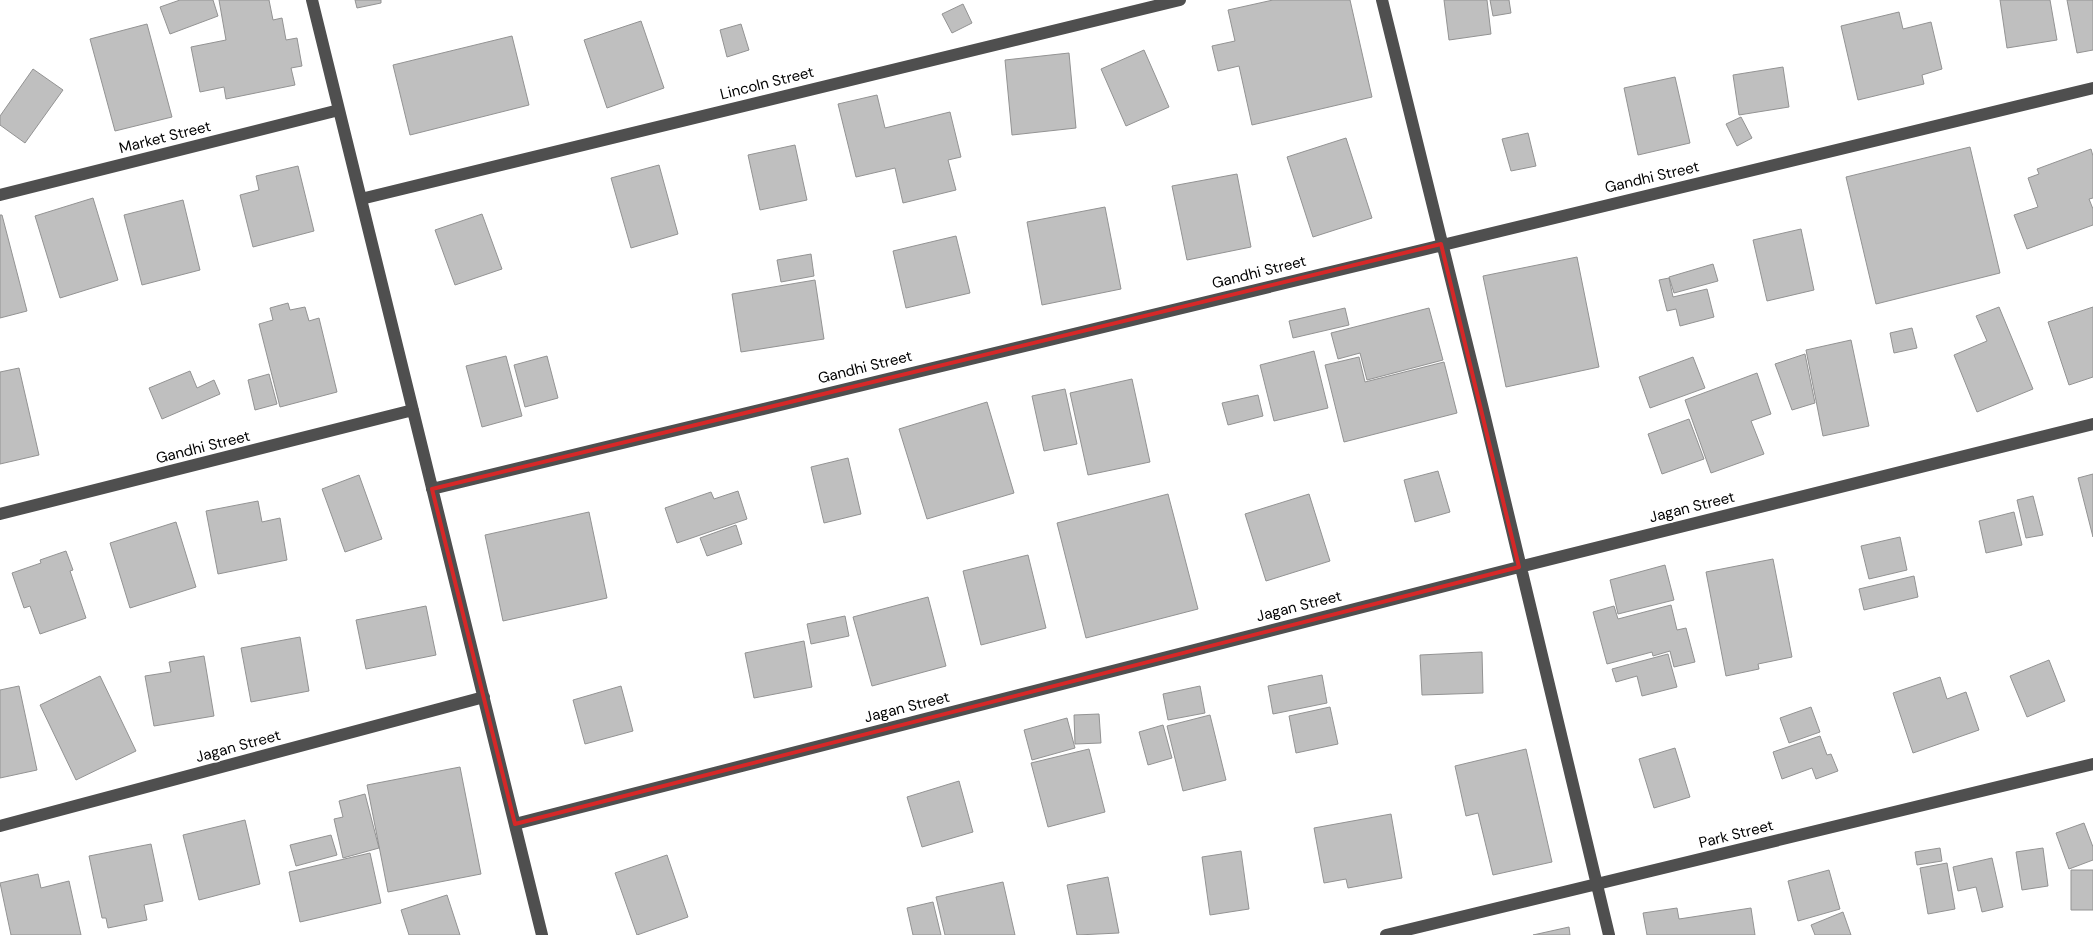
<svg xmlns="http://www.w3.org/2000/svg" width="2093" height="935" font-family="'DM Sans',sans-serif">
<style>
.building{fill:#bfbfbf;stroke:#939393}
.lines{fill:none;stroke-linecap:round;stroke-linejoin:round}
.minor{stroke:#4f4f4f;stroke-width:12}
.marked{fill:none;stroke:#d62828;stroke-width:4;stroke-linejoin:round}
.labels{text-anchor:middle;stroke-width:4;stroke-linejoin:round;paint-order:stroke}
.street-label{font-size:15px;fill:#000;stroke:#fff}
</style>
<rect width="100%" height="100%" fill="#fff"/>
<path class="building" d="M180 0H213L218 16 170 34 160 7Z
M219 0H269L273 20 282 18 286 40 297 38 302 66 291 68 295 85 226 99 224 87 200 92 191 47 226 40Z
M355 0H381V3L357 8Z
M1273 0H1350L1372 97 1252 125 1239 66 1218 71 1212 46 1235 41 1228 10Z
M1444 0H1487L1491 34 1449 40Z
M1490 0H1509L1511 13 1493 16Z
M2000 0H2050L2057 40 2007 48Z
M2067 0H2093V50L2077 53Z
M963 4 972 23 952 33 942 14Z
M1899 12 1903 29 1931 22 1942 69 1922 75 1924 84 1858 100 1841 26Z
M641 21 664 88 607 108 584 40Z
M147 24 172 117 115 131 90 39Z
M741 24 749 50 727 57 720 30Z
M512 36 529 105 410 135 393 65Z
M1144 50 1169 107 1126 126 1101 69Z
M1069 53 1076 128 1012 135 1005 60Z
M1783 67 1789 107 1739 115 1733 75Z
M33 69 63 90 25 143 0 125V116Z
M1675 77 1690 143 1638 155 1624 88Z
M877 95 885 128 950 112 961 157 948 160 956 190 903 203 895 168 856 177 838 104Z
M1741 117 1752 138 1737 146 1726 124Z
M1528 133 1536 166 1511 171 1502 139Z
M1346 138 1372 218 1313 237 1287 157Z
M795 145 807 200 760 210 748 155Z
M1970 147 2000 273 1876 304 1846 177Z
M2091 149 2093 156V198L2089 199 2093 209V225L2027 249 2014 215 2038 207 2028 178 2039 174 2037 169Z
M659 165 678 234 631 248 611 178Z
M298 166 314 231 253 247 240 195 259 190 256 176Z
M1237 174 1251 247 1187 260 1172 186Z
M93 198 118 280 60 298 35 216Z
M183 200 200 270 142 285 124 215Z
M1105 207 1121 289 1042 305 1027 222Z
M482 214 502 269 455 285 435 230Z
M0 215H2L27 311 0 318Z
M1801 229 1814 290 1767 301 1753 240Z
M956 236 970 293 906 308 893 251Z
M811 254 814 276 781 282 777 260Z
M1577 257 1599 367 1506 387 1483 276Z
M1713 264 1718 281 1674 293 1669 277Z
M1669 278 1673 297 1707 289 1714 317 1680 326 1676 309 1667 311 1659 280Z
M815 280 824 339 741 352 732 294Z
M288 303 290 310 305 307 309 321 319 318 337 392 280 407 259 324 273 320 270 308Z
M1999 307 2033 389 1977 412 1954 355 1987 341 1976 316Z
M2093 307V377L2069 385 2048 322Z
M1345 308 1349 325 1293 338 1289 321Z
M1429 308 1443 360 1367 380 1360 353 1338 359 1331 333Z
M1912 328 1917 348 1894 353 1890 333Z
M1851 340 1869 426 1823 436 1806 350Z
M1314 351 1328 408 1274 421 1260 365Z
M1805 354 1815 403 1792 410 1775 364Z
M506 356 522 416 482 427 466 366Z
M547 356 558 398 525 407 514 365Z
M1359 357 1365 382 1444 362 1457 413 1344 442 1325 365Z
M1693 357 1705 388 1650 408 1639 377Z
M19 368 39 455 0 464V372Z
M190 371 197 388 214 380 220 394 162 419 149 388Z
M1757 373 1771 414 1751 421 1764 454 1711 473 1685 400Z
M269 374 277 404 255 410 248 380Z
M1132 379 1150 462 1088 475 1070 393Z
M1065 389 1077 444 1044 451 1032 396Z
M1258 395 1263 416 1228 425 1222 403Z
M987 402 1014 493 927 519 899 429Z
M1689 419 1704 459 1662 474 1648 434Z
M848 458 861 514 824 523 811 467Z
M1438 471 1450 512 1415 522 1404 480Z
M2093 474V537L2078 478Z
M359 475 382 539 345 552 322 489Z
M738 491 747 519 677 543 665 508 711 492 714 499Z
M1168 494 1198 609 1086 638 1057 523Z
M1309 494 1330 561 1266 581 1245 514Z
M2033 496 2043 535 2026 538 2017 500Z
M258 501 262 522 280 518 287 560 218 574 206 511Z
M589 512 607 598 503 621 485 535Z
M2014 512 2022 545 1986 553 1979 521Z
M176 522 196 587 130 608 110 543Z
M736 525 742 544 707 556 700 538Z
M1900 537 1907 570 1869 579 1861 546Z
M66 551 73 570 70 571 86 618 40 634 30 606 24 608 12 573 41 563 40 560Z
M1028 555 1046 628 981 645 963 571Z
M1773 559 1792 657 1758 664 1759 669 1726 676 1706 572Z
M1665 565 1674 600 1618 614 1610 580Z
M1914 576 1918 597 1864 610 1859 589Z
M928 597 946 666 872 686 853 617Z
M1671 605 1677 630 1686 628 1695 662 1674 667 1670 651 1653 656 1652 652 1607 664 1593 612 1614 606 1618 619Z
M426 606 436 655 366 669 356 620Z
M845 616 849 636 811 644 807 624Z
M300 637 309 691 251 702 241 648Z
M804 641 812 687 754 698 745 653Z
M1482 652 1483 693 1422 695 1420 655Z
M1668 654 1677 687 1642 696 1637 676 1616 682 1612 669Z
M204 656 214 716 154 726 145 676 171 672 169 662Z
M2049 660 2065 701 2027 717 2010 676Z
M1322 675 1327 703 1273 714 1268 686Z
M100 676 136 751 76 780 40 705Z
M1940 677 1947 699 1966 692 1979 730 1913 753 1893 693Z
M19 686 37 770 0 778V690Z
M621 686 633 731 585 744 573 700Z
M1200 686 1205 713 1168 720 1163 694Z
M1330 707 1338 744 1296 753 1289 716Z
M1811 707 1820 732 1789 743 1780 718Z
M1099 714 1101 743 1075 744 1074 715Z
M1210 715 1226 780 1183 791 1167 726Z
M1067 718 1075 748 1032 760 1024 730Z
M1163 725 1172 758 1148 765 1139 732Z
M1820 736 1827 755 1831 754 1838 771 1816 779 1812 768 1782 779 1773 752Z
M1675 748 1690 797 1654 808 1639 759Z
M1089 749 1105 812 1048 827 1031 763Z
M1526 749 1552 862 1493 875 1478 813 1466 816 1455 766Z
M460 767 481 874 388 892 367 785Z
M959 781 973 832 922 847 907 797Z
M365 794 379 848 343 858 334 819 343 817 339 801Z
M1391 814 1402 878 1348 888 1346 879 1324 883 1314 828Z
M245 820 260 884 199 900 183 835Z
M2084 823 2093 847V860L2069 869 2056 833Z
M331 835 337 855 296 866 290 845Z
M151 844 163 901 144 905 147 920 108 928 106 918H102L89 856Z
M1940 848 1942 861 1917 865 1915 852Z
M2043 848 2048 886 2022 890 2016 852Z
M1241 851 1249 909 1210 915 1202 857Z
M370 853 381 903 300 922 289 872Z
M667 855 688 917 637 935 615 873Z
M1992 858 2003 907 1982 912 1976 887 1958 891 1953 867Z
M1947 863 1955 909 1928 914 1920 868Z
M1829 870 1840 909 1798 921 1788 881Z
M2071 870H2093V910H2071Z
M38 874 41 888 69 881 81 935H11L0 883Z
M1108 877 1119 933 1077 935 1067 885Z
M1003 882 1015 935H945L936 897Z
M447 895 460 935H409L401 910Z
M933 902 941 935H913L907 908Z
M1677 908 1679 919 1751 908 1755 935H1647L1643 913Z
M1843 912 1851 935H1815L1811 925Z
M1569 927 1570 935H1533Z"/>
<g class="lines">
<path class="minor" d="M312 0 542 935
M1382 0 1482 405 1609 935
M0 195 339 110
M361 199 1180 0
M432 489 2093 88
M0 514 413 410
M515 824 1519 567 2093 424
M0 826 484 697
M1386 935 2093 764"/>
</g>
<path class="marked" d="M1441 244 1519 567 515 824 432 489Z"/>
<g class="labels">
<g class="street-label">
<text transform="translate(767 83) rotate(-14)" y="5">Lincoln Street</text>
<text transform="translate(165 137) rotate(-14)" y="5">Market Street</text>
<text transform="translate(1652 177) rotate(-13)" y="5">Gandhi Street</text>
<text transform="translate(1259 272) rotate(-14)" y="5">Gandhi Street</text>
<text transform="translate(865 367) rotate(-14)" y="5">Gandhi Street</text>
<text transform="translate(203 447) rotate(-14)" y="5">Gandhi Street</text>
<text transform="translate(1692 507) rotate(-14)" y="5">Jagan Street</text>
<text transform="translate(1299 606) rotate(-14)" y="5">Jagan Street</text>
<text transform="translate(907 707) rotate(-14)" y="5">Jagan Street</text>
<text transform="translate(238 746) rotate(-15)" y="5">Jagan Street</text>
<text transform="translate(1736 834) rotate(-14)" y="5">Park Street</text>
</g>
</g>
</svg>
